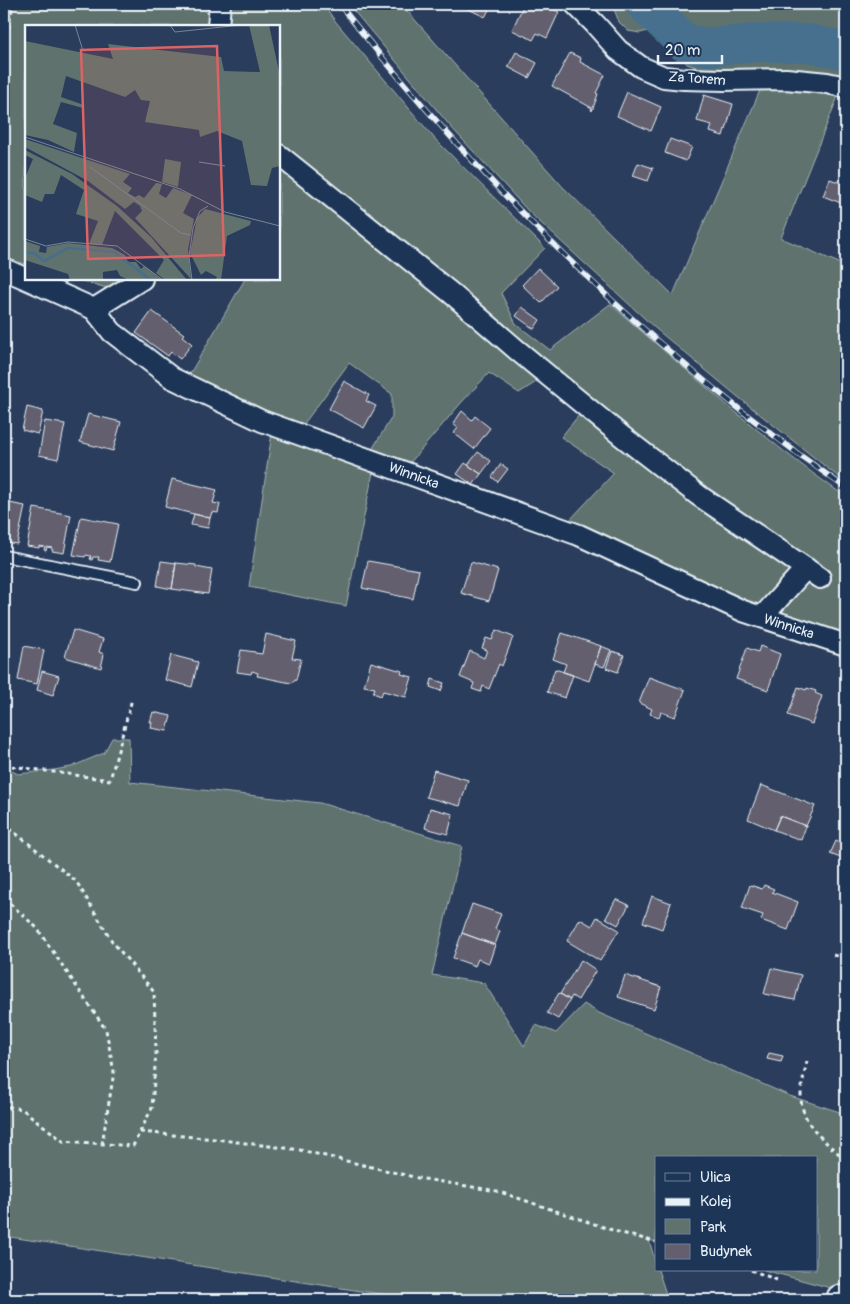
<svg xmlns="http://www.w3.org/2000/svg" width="850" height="1304" font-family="Pangolin,sans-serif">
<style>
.green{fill:#5f726d;stroke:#a4b2b2}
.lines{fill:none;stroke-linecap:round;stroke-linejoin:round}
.river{stroke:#466f8e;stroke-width:38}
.building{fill:#635f6e;stroke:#e8f1f8}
.lane-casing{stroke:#e8f1f8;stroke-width:14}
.street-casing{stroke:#e8f1f8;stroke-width:24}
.path{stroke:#e8f1f8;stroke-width:3;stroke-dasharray:4 4;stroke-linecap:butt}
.lane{stroke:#1d3557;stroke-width:10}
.street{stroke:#1d3557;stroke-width:20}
.rail-casing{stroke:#e8f1f8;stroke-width:5.5}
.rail{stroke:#1d3557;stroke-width:4;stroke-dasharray:11;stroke-linecap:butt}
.labels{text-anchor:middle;stroke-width:4;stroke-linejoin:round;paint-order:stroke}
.street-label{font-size:14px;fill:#e8f1f8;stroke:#1d3557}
.inset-river{fill:none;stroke:#466f8e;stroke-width:2.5}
.inset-road{fill:none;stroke:#77859a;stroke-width:1}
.view{fill:#db6466;fill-opacity:0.15;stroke:#db6466;stroke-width:2.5}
.inset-edge{fill:none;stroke:#e8f1f8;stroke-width:2.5}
</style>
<rect width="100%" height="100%" fill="#2b3d5c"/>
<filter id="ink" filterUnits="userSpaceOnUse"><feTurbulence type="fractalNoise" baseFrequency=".02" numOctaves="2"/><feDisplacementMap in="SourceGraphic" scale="10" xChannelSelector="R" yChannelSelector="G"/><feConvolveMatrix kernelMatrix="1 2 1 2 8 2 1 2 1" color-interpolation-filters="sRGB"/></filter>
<g filter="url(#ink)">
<path class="green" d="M4 4H203L210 20V26H26V264L4 258Z
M227 4H323L336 22 435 139 545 248 501 293 516 324 550 350 610 304C687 370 762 439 846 497V639L795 622 697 583 568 522 614 473 561 437 588 404 544 377 519 393 489 373 461 403 409 464 371 451 392 417V394L349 363 303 425 238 400 188 377 245 279H279V26H227Z
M348 4H401L562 186 673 295 761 88 839 94 781 238 846 266V483L737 396 656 329 529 212 451 127Z
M612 4H846V79L699 68 687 64 679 54 665 32 652 30 640 33 628 31 619 22Z
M76 279H130L110 289Z
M272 433 374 467 346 606 249 587Z
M112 738H129L130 782 320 803 462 846 432 975 484 983 524 1046 536 1025 556 1033 584 1004 599 1013 790 1096 846 1114V1292L764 1270H816V1158H656V1242L649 1240 656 1264V1270H658L668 1300H419L4 1236V767L18 774 54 770 71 767 104 753Z"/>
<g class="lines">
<path class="river" d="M645 4 685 43 709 47 758 43H809L846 51"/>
</g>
<path class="building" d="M458 4H492L485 17Z
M524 4H542L559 12 547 38 537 33 533 40 512 30Z
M516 52 537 63 529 78 508 67Z
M570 53 581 58 580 62 605 75 596 93 598 94 592 111 591 110 592 108 552 86Z
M627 92 661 107 651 131 617 116Z
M704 95 733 104 726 130 725 129 723 136 710 132 712 125 697 121Z
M670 139 692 147 686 161 665 153Z
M638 163 653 168 648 181 633 176Z
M830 179 846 185V205L823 196Z
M538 268 557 286 541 303 522 285Z
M522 307 540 320 534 329 516 316Z
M152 311 184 334 182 336 192 344 180 359 171 352 168 356 136 333Z
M344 381 369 395 366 401 376 406 364 428 329 409Z
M27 407 43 411 38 434 22 430Z
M462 411 472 420 475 416 490 428 474 449 454 433 458 428 453 424Z
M88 414 121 422 113 451 80 442Z
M45 421 65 424 58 459 39 455Z
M478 452 491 461 481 474 468 465Z
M465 463 481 474 473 485 457 474Z
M501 464 508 469 498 482 492 477Z
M172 479 217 490 213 503 220 504 218 513 212 512 210 518 165 507Z
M4 502 25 506 17 544 5 542 6 540 4 539Z
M34 508 71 515 64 553 52 551V548L47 547 46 551 44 550 45 547 39 546V548L27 546Z
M194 514 210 518 208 528 191 525Z
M81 517 118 524 110 562 98 560 99 557H93L92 560 90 559 91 556 86 555 85 557 73 555Z
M161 561 176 563 172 589 157 586Z
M368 561 419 570 413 599 362 588Z
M471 562 498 570 489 601 461 593Z
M176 563 196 565V567L212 570 208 594 172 589Z
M73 630 103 639 99 652 104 654 101 668 65 657Z
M496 630 513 637 502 666 499 664 489 689 483 686 481 692 472 689 474 683 460 677 470 651 484 658 487 650 482 648 486 638 492 640Z
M562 633 601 646 589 681 563 672 566 664 553 659Z
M266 634 296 641 292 658 301 659 296 680 291 683 257 676 258 673 252 671 251 674 237 672 241 650 255 652V653L262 654Z
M24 646 44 650 37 684 18 680Z
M601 646 611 650 604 667 595 664Z
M760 646 780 654 768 690 736 679 747 648 758 652Z
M612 651 624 655 618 672 606 668Z
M171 655 198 662 192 687 165 680Z
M371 662 402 671 401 674 412 677 406 697 383 691 381 696 373 693 375 688 364 686Z
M555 669 573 675 565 698 547 692Z
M42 671 59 676 53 695 37 690Z
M649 677 685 690 675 717 661 712 659 717 650 714 652 709 639 703Z
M432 679 444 683 441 691 430 687Z
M798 687 806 690 807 688 816 691 815 693 822 696 812 724 788 715Z
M153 712 171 716 167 731 151 728 152 722H150Z
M434 770 468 780 460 806 426 797Z
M761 785 815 806 806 826 780 816 774 830 748 819Z
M430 808 453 814 448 834 425 828Z
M780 816 806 826 801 840 774 830Z
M836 841 846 845V860L830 854Z
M750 885 762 889 764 885 774 889 772 892 798 902 788 930 761 920 763 915 742 908Z
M652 896 671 903 662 929 643 922Z
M616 899 629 905 618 925 606 918Z
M472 904 501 914 495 929 500 931 495 945 462 933Z
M597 917 619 930 600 961 567 941 580 919 592 926Z
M462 933 495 945 489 963 478 959 475 966 453 958Z
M581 960 596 970 578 1000 572 996 570 1000 560 994Z
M771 968 801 975 795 1000 764 994Z
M625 975 661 987 654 1009 618 997Z
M559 993 570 1000 558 1019 547 1013Z
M769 1053 783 1056 781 1062 767 1059Z"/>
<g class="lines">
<defs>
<path id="lane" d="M4 556 137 582"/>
<path id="street" d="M575 4 595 24 618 50 641 67 664 77 684 79 724 80 786 79 827 83 846 87
M218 26 220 4
M279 155 451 293 517 350 623 437 698 495 820 578
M4 269 94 309 112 332 172 378 262 421 579 535 743 611 846 645
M94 309 142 279
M762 617 806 568
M838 1296V1300"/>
</defs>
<use href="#lane" class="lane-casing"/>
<use href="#street" class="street-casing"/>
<path class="path" d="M4 52 13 4
M4 765 110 780 132 699
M4 805 9 828 76 881 112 941 154 992 156 1052 152 1108 133 1146 63 1141 22 1109 4 1106
M4 898 37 928 106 1030 114 1072 102 1144
M833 955 846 959
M807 1061C805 1072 801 1085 801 1096 801 1125 826 1142 846 1160
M140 1132 215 1139 300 1150 418 1178 497 1191 618 1232 656 1242
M751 1270 777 1280"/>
<use href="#lane" class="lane"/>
<use href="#street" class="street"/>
<defs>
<path id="rail" d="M339 4C484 188 654 355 846 488"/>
</defs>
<use href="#rail" class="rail-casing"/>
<use href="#rail" class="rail"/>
</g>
</g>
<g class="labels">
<g class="street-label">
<text transform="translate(697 78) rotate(4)" y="5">Za Torem</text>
<text transform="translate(414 475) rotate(20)" y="5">Winnicka</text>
<text transform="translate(789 626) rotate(18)" y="5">Winnicka</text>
</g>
</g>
<g transform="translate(25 25)">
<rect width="255" height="255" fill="#2b3d5c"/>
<path d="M224 0H244L255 51V141L247 143 242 161 226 160 217 116 192 106 175 112 174 105 120 97 125 76 116 75 110 65 100 72 41 51 36 72 59 80 58 83 36 77 28 99 52 108 49 127 23 115 0 110V16L88 34 83 19 196 32 199 46 235 47ZM0 114 105 149 98 157 107 163 103 168 110 172 114 170 119 173 131 158 137 159 134 169 141 173 148 163 167 170 158 188 169 194 163 224 166 254 110 193 117 186 115 181 109 177 100 184 63 156 0 122ZM0 125 47 149 92 181 126 212 162 255H140L131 248 139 235 90 186 77 220 64 219 73 196 51 189 59 165 36 150 29 169H20L17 177 0 170V153L8 134 0 130ZM140 134 156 137 153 162 137 157ZM180 184 226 196 225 200 202 211 196 255H190L192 252 181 246 176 250 165 228 172 193ZM0 216 15 221 14 227 21 228 22 222 43 218 87 223 100 230 103 237H111L116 244 119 241 137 255 102 254 95 251 92 245 78 247V255H45L43 249 0 235Z" fill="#5f726d"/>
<path class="inset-river" d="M0 228H9L19 236 43 223 89 227 126 255"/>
<path class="inset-road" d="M50 0 58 26M145 0 150 7 216 0M0 112 155 164 200 187 255 201M174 137 200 141M65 142 156 208 166 210M0 214 21 221 43 217 92 221 138 255M167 255 164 232 168 203 175 186 183 181"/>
<path class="view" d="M192 21 199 230 63 234 56 25Z"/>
<rect width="255" height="255" class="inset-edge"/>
</g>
<rect width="850" height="1304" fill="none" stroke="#1d3557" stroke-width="20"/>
<rect x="10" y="10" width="830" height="1284" fill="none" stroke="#e8f1f8" stroke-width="2" filter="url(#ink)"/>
<rect x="655" y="1156" width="162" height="115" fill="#1d3557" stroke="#6e8097"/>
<rect x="665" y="1173" width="25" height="8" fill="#1d3557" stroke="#6e8097"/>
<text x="700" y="1182" font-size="15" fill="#e8f1f8">Ulica</text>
<rect x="665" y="1198" width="25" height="8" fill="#e8f1f8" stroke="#6e8097"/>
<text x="700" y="1206" font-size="15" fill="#e8f1f8">Kolej</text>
<rect x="665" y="1219" width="25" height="15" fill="#5f726d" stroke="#6e8097"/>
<text x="700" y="1232" font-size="15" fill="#e8f1f8">Park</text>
<rect x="665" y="1244" width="25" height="15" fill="#635f6e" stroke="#6e8097"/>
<text x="700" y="1256" font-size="15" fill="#e8f1f8">Budynek</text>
<path d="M658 55v8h64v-8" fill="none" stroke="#e8f1f8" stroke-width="2.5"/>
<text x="665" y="55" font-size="15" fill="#e8f1f8" stroke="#1d3557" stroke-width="4" paint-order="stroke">20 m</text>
</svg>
